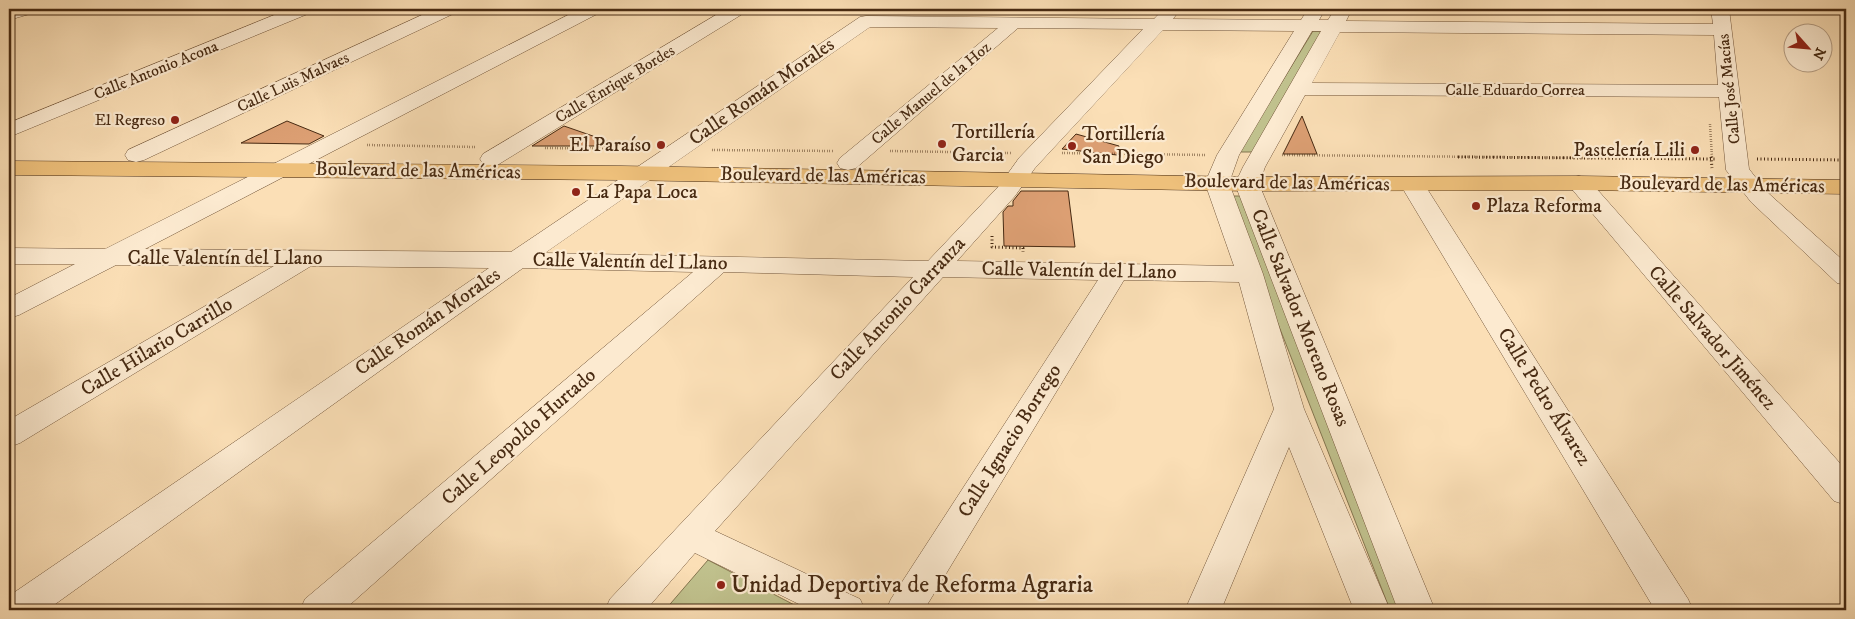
<svg xmlns="http://www.w3.org/2000/svg" width="1855" height="619" font-family="'IM FELL DW Pica',serif">
  <rect width="100%" height="100%" fill="#fbdfb6"/>
  <filter id="stains"><feTurbulence type="fractalNoise" baseFrequency=".004" numOctaves="4"/><feColorMatrix values="0 0 0 0 .2 0 0 0 0 .09 0 0 0 0 .02 0 0 0 .5 -.17"/></filter>
  <radialGradient id="worn" r=".72"><stop offset=".6" stop-color="#630" stop-opacity="0"/><stop offset="1" stop-color="#630" stop-opacity=".3"/></radialGradient>
  <g fill="#c0c18d" stroke="#847650">
    <path d="M1313,31H1326L1256,152H1239Z"/>
    <path d="M1228,196H1244L1403,610H1390Z"/>
    <path d="M708,560L804,610H665Z"/>
  </g>
  <g fill="#dc9f73" stroke="#472a12">
    <path d="M1302,116L1317,154H1283Z"/>
    <path d="M287,121L324,136L309,144L241,143Z"/>
    <path d="M564,126L613,143V146H532Z"/>
    <path d="M1076,134L1119,146L1117,155L1062,149Z"/>
    <path d="M1021,191H1068L1075,247L1004,246L1003,212L1008,206H1013V201Z"/>
  </g>
  <g fill="none" stroke-linecap="round" stroke-linejoin="round">
    <defs>
      <g id="minor">
        <path d="M9,9H36L33,13L9,20Z"/>
        <path d="M289,9H313L310,13L9,137V123Z"/>
        <path d="M435,9H458L455,13L144,160L136,162L128,160L125,155L128,150Z"/>
        <path d="M580,9H602L599,13L145,249L511,252L860,17L866,16L1154,19C1160,12 1164,9 1173,11L1176,15L1173,19L1301,20L1308,9H1319L1323,13L1319,20H1328L1335,9H1346L1350,13L1346,21L1713,24L1711,9H1729L1749,169L1767,192L1846,263V285L1837,283L1751,202L1726,170L1719,97L1305,95L1265,167L1259,184L1435,610H1398L1235,184L1243,167L1321,31H1312L1239,155L1229,183L1263,274L1304,409L1390,610H1354L1289,447L1221,610H1185L1274,409L1239,282L1124,280L924,610H886L891,599L1098,280L943,277L715,531L860,599L865,610H811L695,553L646,610H605L610,599L913,277L724,272L344,610H300L305,599L693,272L523,268L47,610H9V596L489,268L311,266L20,443L9,447V420L274,266L116,265L19,315L9,318V298L75,264H9V248L105,249ZM870,27L998,28L840,158L837,163L840,168L848,170L856,168L1018,28L1143,29L1019,158L999,186L928,261L545,253ZM1163,30L1294,31L1217,155L1205,183L1234,266L957,261L1015,196L1035,168ZM1340,32L1714,35L1718,85L1312,83Z"/>
        <path d="M726,9H747L744,13L499,164L491,166L483,164L480,159L483,154Z"/>
        <path d="M1579,176L1587,178L1846,470V505L1834,501L1571,188L1567,183L1571,178Z"/>
        <path d="M1412,177L1420,179L1424,184L1688,599L1693,610H1655L1400,184L1404,179Z"/>
      </g>
      <path id="major" d="M9,161L621,166L1247,177L1579,176L1846,180V194L1579,190L1247,191L621,180L9,175Z"/>
    </defs>
    <use href="#minor" stroke="#74573b" stroke-width="1"/>
    <use href="#major" stroke="#472a12" stroke-width="1"/>
    <g stroke="#472a12" stroke-width="2.5" stroke-dasharray="0.5 2" stroke-linecap="butt">
      <path d="M1845,9L1846,12"/>
      <path d="M1710,124L1712,158"/>
      <path d="M367,145L476,147"/>
      <path d="M545,148L646,149"/>
      <path d="M712,150L834,151"/>
      <path d="M890,151L1011,153"/>
      <path d="M1062,153L1206,155"/>
      <path d="M1282,155L1593,158"/>
    </g>
    <g stroke="#472a12" stroke-width="3" stroke-dasharray="1 2.5" stroke-linecap="butt">
      <path d="M1458,157L1716,159"/>
      <path d="M1711,157L1712,168"/>
      <path d="M1757,159L1846,160"/>
      <path d="M992,236V247L1023,248V252"/>
    </g>
    <use href="#minor" fill="#fcead0" fill-rule="evenodd"/>
    <use href="#major" fill="#eec07b" fill-rule="evenodd"/>
  </g>
  <g fill="#8f2418" stroke="#fcead0" stroke-width="2">
    <circle cx="175" cy="120" r="5"/>
    <circle cx="942" cy="144" r="5"/>
    <circle cx="661" cy="145" r="5"/>
    <circle cx="1072" cy="146" r="5"/>
    <circle cx="1695" cy="150" r="5"/>
    <circle cx="576" cy="192" r="5"/>
    <circle cx="1476" cy="206" r="5"/>
    <circle cx="721" cy="585" r="5"/>
  </g>
  <g text-anchor="middle" dominant-baseline="central" stroke-width="4.5" stroke-linejoin="round" paint-order="stroke">
    <g font-size="16" fill="#472a12" stroke="#fcead0">
      <text transform="translate(156 70) rotate(-22)">Calle Antonio Acona</text>
      <text transform="translate(293 82) rotate(-25)">Calle Luis Malvaes</text>
      <text transform="translate(615 84) rotate(-31)">Calle Enrique Bordes</text>
      <text transform="translate(1729 89) rotate(-96)">Calle José Macías</text>
      <text x="1515" y="90">Calle Eduardo Correa</text>
      <text transform="translate(931 93) rotate(-40)">Calle Manuel de la Hoz</text>
    </g>
    <g font-size="16" fill="#472a12" stroke="#fcead0" text-anchor="end">
      <text x="165" y="120">El Regreso</text>
    </g>
    <g font-size="20" fill="#472a12" stroke="#fcead0">
      <text transform="translate(762 92) rotate(-35)">Calle Román Morales</text>
      <text transform="translate(418 171) rotate(1)">Boulevard de las Américas</text>
      <text transform="translate(823 176) rotate(1)">Boulevard de las Américas</text>
      <text transform="translate(1287 183) rotate(1)">Boulevard de las Américas</text>
      <text transform="translate(1722 185) rotate(1)">Boulevard de las Américas</text>
      <text x="225" y="258">Calle Valentín del Llano</text>
      <text transform="translate(630 262) rotate(1)">Calle Valentín del Llano</text>
      <text transform="translate(1079 271) rotate(1)">Calle Valentín del Llano</text>
      <text transform="translate(898 309) rotate(-47)">Calle Antonio Carranza</text>
      <text transform="translate(1300 318) rotate(68)">Calle Salvador Moreno Rosas</text>
      <text transform="translate(428 322) rotate(-35)">Calle Román Morales</text>
      <text transform="translate(1712 338) rotate(49)">Calle Salvador Jiménez</text>
      <text transform="translate(157 347) rotate(-31)">Calle Hilario Carrillo</text>
      <text transform="translate(1544 397) rotate(58)">Calle Pedro Álvarez</text>
      <text transform="translate(519 437) rotate(-41)">Calle Leopoldo Hurtado</text>
      <text transform="translate(1010 441) rotate(-58)">Calle Ignacio Borrego</text>
    </g>
    <g font-size="20" fill="#472a12" stroke="#fcead0" text-anchor="start">
      <text x="952" y="132">Tortillería<tspan x="952" dy="23">Garcia</tspan></text>
      <text x="1082" y="134">Tortillería<tspan x="1082" dy="23">San Diego</tspan></text>
      <text x="651" y="145" text-anchor="end">El Paraíso</text>
      <text x="1685" y="150" text-anchor="end">Pastelería Lili</text>
      <text x="586" y="192">La Papa Loca</text>
      <text x="1486" y="206">Plaza Reforma</text>
    </g>
    <g font-size="24" fill="#472a12" stroke="#fcead0" text-anchor="start">
      <text x="731" y="585">Unidad Deportiva de Reforma Agraria</text>
    </g>
  </g>
  <rect width="1855" height="619" fill="none" stroke="#fbdfb6" stroke-width="30"/>
  <rect x="10" y="10" width="1835" height="599" fill="none" stroke="#472a12" stroke-width="2.5"/>
  <rect x="15" y="15" width="1825" height="589" fill="none" stroke="#472a12"/>
  <g transform="translate(1808 48) rotate(117)"><circle r="24" fill="#fcead0" stroke="#b49d84"/>
  <path d="M0-4L9 19L0 12L-9 19Z" fill="#8f2418"/>
  <text y="-8" font-size="14" font-weight="bold" text-anchor="middle" fill="#472a12">N</text>
  </g>
  <rect width="100%" height="100%" filter="url(#stains)"/>
  <rect width="100%" height="100%" fill="url(#worn)"/>
</svg>
